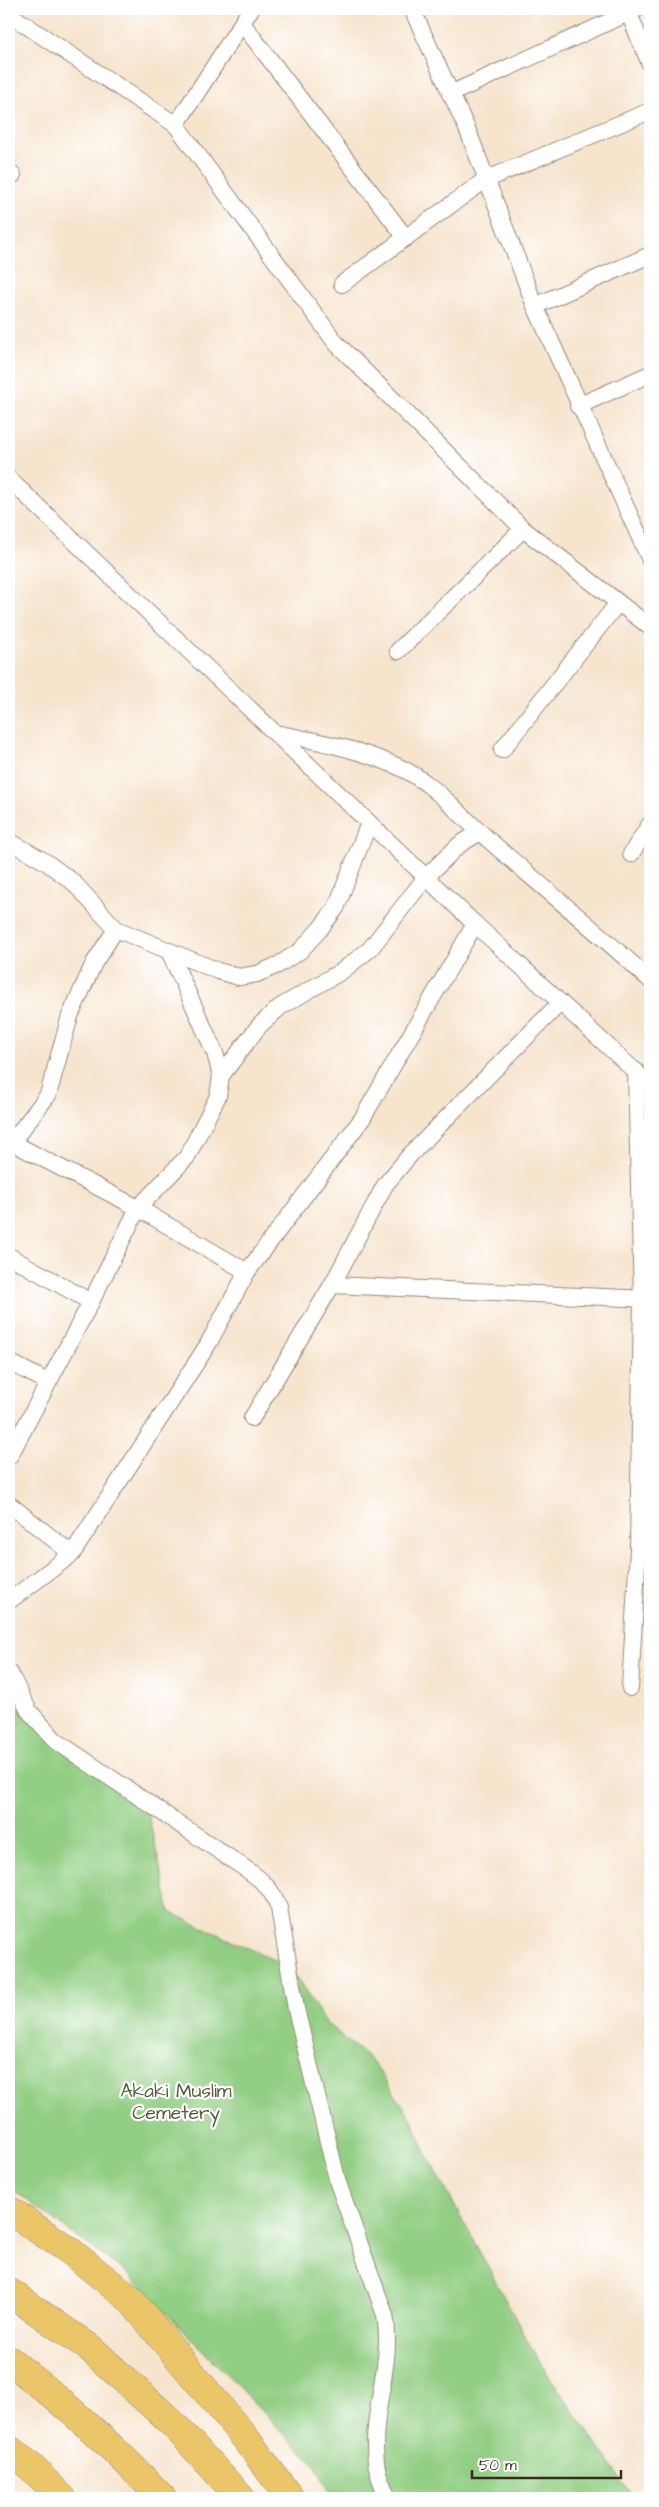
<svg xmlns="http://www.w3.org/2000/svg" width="659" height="2507" font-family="'Architects Daughter',sans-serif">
  <rect width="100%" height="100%" fill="#fff"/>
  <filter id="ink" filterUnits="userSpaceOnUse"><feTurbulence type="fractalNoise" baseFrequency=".02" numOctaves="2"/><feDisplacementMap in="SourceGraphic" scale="10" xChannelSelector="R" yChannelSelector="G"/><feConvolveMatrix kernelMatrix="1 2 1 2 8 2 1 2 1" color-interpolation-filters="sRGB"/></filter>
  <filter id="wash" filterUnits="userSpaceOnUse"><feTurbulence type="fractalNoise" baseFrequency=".0096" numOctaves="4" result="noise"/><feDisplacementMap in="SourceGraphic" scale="20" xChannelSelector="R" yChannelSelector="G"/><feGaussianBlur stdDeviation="1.12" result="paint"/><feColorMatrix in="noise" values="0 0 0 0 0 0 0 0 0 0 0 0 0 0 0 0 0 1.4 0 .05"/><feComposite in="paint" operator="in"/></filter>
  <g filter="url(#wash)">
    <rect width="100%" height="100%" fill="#f6e4cd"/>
    <path fill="#92ce83" stroke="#667c50" d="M9,1702L145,1801L170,1912L289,1967L327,2024L372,2061L412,2119L424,2149L538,2360L634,2498H333L316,2466L128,2274L9,2187Z"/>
  </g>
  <g filter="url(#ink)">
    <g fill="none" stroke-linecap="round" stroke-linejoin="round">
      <defs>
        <g id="street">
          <path d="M412,9L468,131L535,306L650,560"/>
          <path d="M627,9L650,64"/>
          <path d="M9,14L176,125L336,343L523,529L650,627"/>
          <path d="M242,23L406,238"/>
          <path d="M450,94L637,9"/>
          <path d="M176,125L251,9"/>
          <path d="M9,172L13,175"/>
          <path d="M342,284L485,180L650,111"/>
          <path d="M535,306L650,255"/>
          <path d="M578,406L650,374"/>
          <path d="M9,479L475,924L362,1119L247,1272L207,1346L72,1554L9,1601"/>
          <path d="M398,651L523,529"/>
          <path d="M275,733C317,741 359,749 399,767C432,782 454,809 481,833C537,883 595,929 650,980"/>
          <path d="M502,750L618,603"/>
          <path d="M9,841L46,862L73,882L116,929L218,971L239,977L257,974L278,965L300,951L320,929L336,908L369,823"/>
          <path d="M631,854L650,824"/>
          <path d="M475,924L650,1085"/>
          <path d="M221,1076L259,1026L280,1007L342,971L370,949L426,877L459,845L480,832"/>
          <path d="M9,1141L138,1208L247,1272"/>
          <path d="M9,1146L48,1095L70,1016L94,963L116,929"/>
          <path d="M9,1256L91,1302"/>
          <path d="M332,1285L650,1299"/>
          <path d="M9,1362L48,1382"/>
          <path d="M252,1418L332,1285L385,1185L410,1155L560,1003"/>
          <path d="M9,1457L91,1302L138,1208L187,1157L218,1096L221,1076L215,1053L169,951"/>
          <path d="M9,1504L72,1554"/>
          <path d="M9,1672L29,1711L56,1741L246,1869C262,1880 272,1889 279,1908L296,2009L338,2183L385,2315C394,2364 370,2412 376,2462C377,2473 383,2487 388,2498"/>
          <path d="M630,1688L638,1550L642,1299L636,1071"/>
        </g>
        <g id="highway">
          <path d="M9,2210L70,2251L130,2299L246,2439L290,2498"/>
          <path d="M9,2292L90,2348L174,2425L241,2498"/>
          <path d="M9,2360C66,2404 113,2446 162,2498"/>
          <path d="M9,2449L29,2465L62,2498"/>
        </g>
      </defs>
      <use href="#street" stroke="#988776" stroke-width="18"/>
      <use href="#highway" stroke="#988776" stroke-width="29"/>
      <use href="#street" stroke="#fff" stroke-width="16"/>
      <use href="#highway" stroke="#ebc669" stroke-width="28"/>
    </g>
  </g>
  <g text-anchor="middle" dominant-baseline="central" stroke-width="4.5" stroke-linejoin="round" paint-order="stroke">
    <g font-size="19" fill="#555b3c" stroke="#fff">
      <text x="176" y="2091">Akaki Muslim<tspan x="176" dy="22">Cemetery</tspan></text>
    </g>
  </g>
  <rect width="659" height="2507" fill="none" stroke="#fff" stroke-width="30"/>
  <path d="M472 2470v8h149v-8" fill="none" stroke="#3b2a1e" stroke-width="2.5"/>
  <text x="479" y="2470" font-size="15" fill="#3b2a1e" stroke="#ffffff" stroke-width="4" paint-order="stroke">50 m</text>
</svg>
